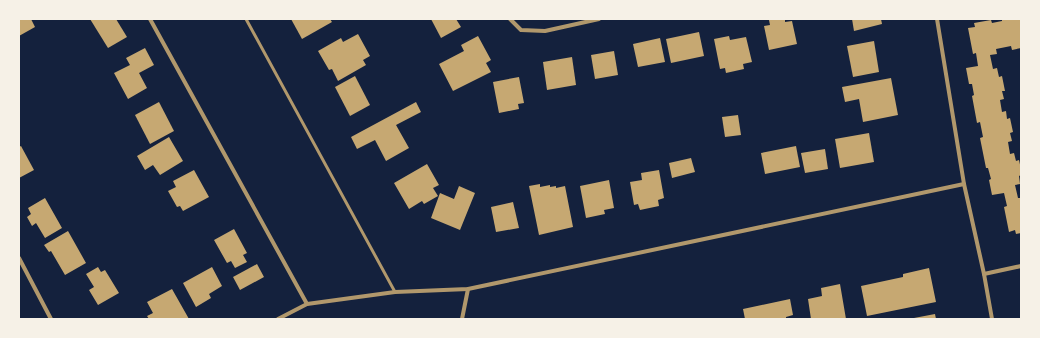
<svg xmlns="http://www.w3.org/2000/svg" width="1040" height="338" font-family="'PT Sans',sans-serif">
  <rect width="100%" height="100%" fill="#14213d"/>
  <g fill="#c6a872">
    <path d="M19,19H31L35,27L19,36Z"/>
    <path d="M90,19H116L127,37L108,48Z"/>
    <path d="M291,19H330L332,22L302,39Z"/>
    <path d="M431,19H456L461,27L441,38Z"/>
    <path d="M775,19H785V22L792,21L797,44L769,50L764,26L770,25L769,20Z"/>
    <path d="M852,19H881L882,24L854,31Z"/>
    <path d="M1002,19H1020V21H1021V48L1012,50L1011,46L996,49L997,54L990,55L993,69L997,68L999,77L1002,76L1005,91H1002L1004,99L1000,100L1002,112L1006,111L1007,119L1010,118L1013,132L1010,133L1012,141L1008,142L1010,154L1014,153L1016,161L1019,160L1021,169V175L1019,176L1020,184L1015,185L1018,198H1021V233L1016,234L1015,230L1009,232L1004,207L1007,206L1004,193L992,195L989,180L991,179L988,168H986L980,138L983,137L980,122L977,123L972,96L974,95L972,84H969L966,68L978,66L976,53L973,54L968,28L975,27L974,23L991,20L992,23L1002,21Z"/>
    <path d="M699,32L704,56L671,63L666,39Z"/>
    <path d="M358,34L370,56L363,60L366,65L338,81L332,69L329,70L318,51L341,38L343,42Z"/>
    <path d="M478,36L491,60L486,63L491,72L453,91L439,64L464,51L461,45Z"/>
    <path d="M729,36L730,40L746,37L752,62L743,64L744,69L726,73L725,68L720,69L714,39Z"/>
    <path d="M660,38L665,62L638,67L633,44Z"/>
    <path d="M874,41L879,72L853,77L847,46Z"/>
    <path d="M145,48L154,65L139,73L147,88L128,99L114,73L130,65L126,58Z"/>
    <path d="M614,51L618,75L595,79L591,55Z"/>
    <path d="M572,57L576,85L547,90L543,62Z"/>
    <path d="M355,76L370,105L350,116L335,87Z"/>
    <path d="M519,77L524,103L518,104L519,109L499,113L493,82Z"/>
    <path d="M891,78L898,115L863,122L859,99L845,102L842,87Z"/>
    <path d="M159,102L174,131L150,144L135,115Z"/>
    <path d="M416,102L421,112L396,125L409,148L386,161L375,140L357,149L351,137Z"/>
    <path d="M738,115L741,135L725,137L722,117Z"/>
    <path d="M869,133L874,162L840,168L835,139Z"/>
    <path d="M169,137L183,161L160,175L153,165L145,170L137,156Z"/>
    <path d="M21,146L34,170L19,178V147Z"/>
    <path d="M796,146L800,167L765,174L761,153Z"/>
    <path d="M825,149L828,169L805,173L801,153Z"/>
    <path d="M691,158L695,172L672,178L669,163Z"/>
    <path d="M427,164L439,185L433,188L438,196L424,204L422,201L409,209L394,183Z"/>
    <path d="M194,170L209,197L183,211L180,206L177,207L168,191L176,187L173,181Z"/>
    <path d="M659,170L664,198L658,200L659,206L640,210L638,204L634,205L630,182L642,180L641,173Z"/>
    <path d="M609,180L614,208L604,210L605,214L586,218L580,186Z"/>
    <path d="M540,184V187L550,185V187L556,186V188L565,186L573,227L539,235L529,186Z"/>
    <path d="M459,186L475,193L460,230L431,218L440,193L454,199Z"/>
    <path d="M45,198L62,228L45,238L36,223L32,226L27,217L31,214L28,208Z"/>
    <path d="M513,202L519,228L496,232L491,207Z"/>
    <path d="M234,229L247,253L243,255L247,262L235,268L231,261L227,263L214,240Z"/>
    <path d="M68,231L86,263L65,275L51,251L49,252L44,245Z"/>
    <path d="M257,264L264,277L240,290L233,277Z"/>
    <path d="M98,267L101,272L105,270L119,293L98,305L89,290L94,287L86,274Z"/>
    <path d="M212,267L222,286L209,294L211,298L196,307L183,283Z"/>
    <path d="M929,268L936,302L867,316L861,286L903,277V274Z"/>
    <path d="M840,284L846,319H811L808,299L822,296L821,288Z"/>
    <path d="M172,289L189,319H149L147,316L153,313L147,302Z"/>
    <path d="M790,299L793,315L786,317V319H745L743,309Z"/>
    <path d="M935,314L936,319H915L914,318Z"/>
  </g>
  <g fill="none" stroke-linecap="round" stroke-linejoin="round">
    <path stroke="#b1986c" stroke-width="3" d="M246,19L395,292"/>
    <g stroke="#b1986c" stroke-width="4">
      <path d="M150,19L307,304"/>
      <path d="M510,19L521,30L545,31L599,19"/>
      <path d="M937,19L964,184L984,274L992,319"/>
      <path d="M19,258L51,319"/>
      <path d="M984,274L1021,266"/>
      <path d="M278,319L307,304L395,292L468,289L964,184"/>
      <path d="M462,319L468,289"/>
    </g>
  </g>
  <rect width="1040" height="338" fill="none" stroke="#f6f1e7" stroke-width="40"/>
</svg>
